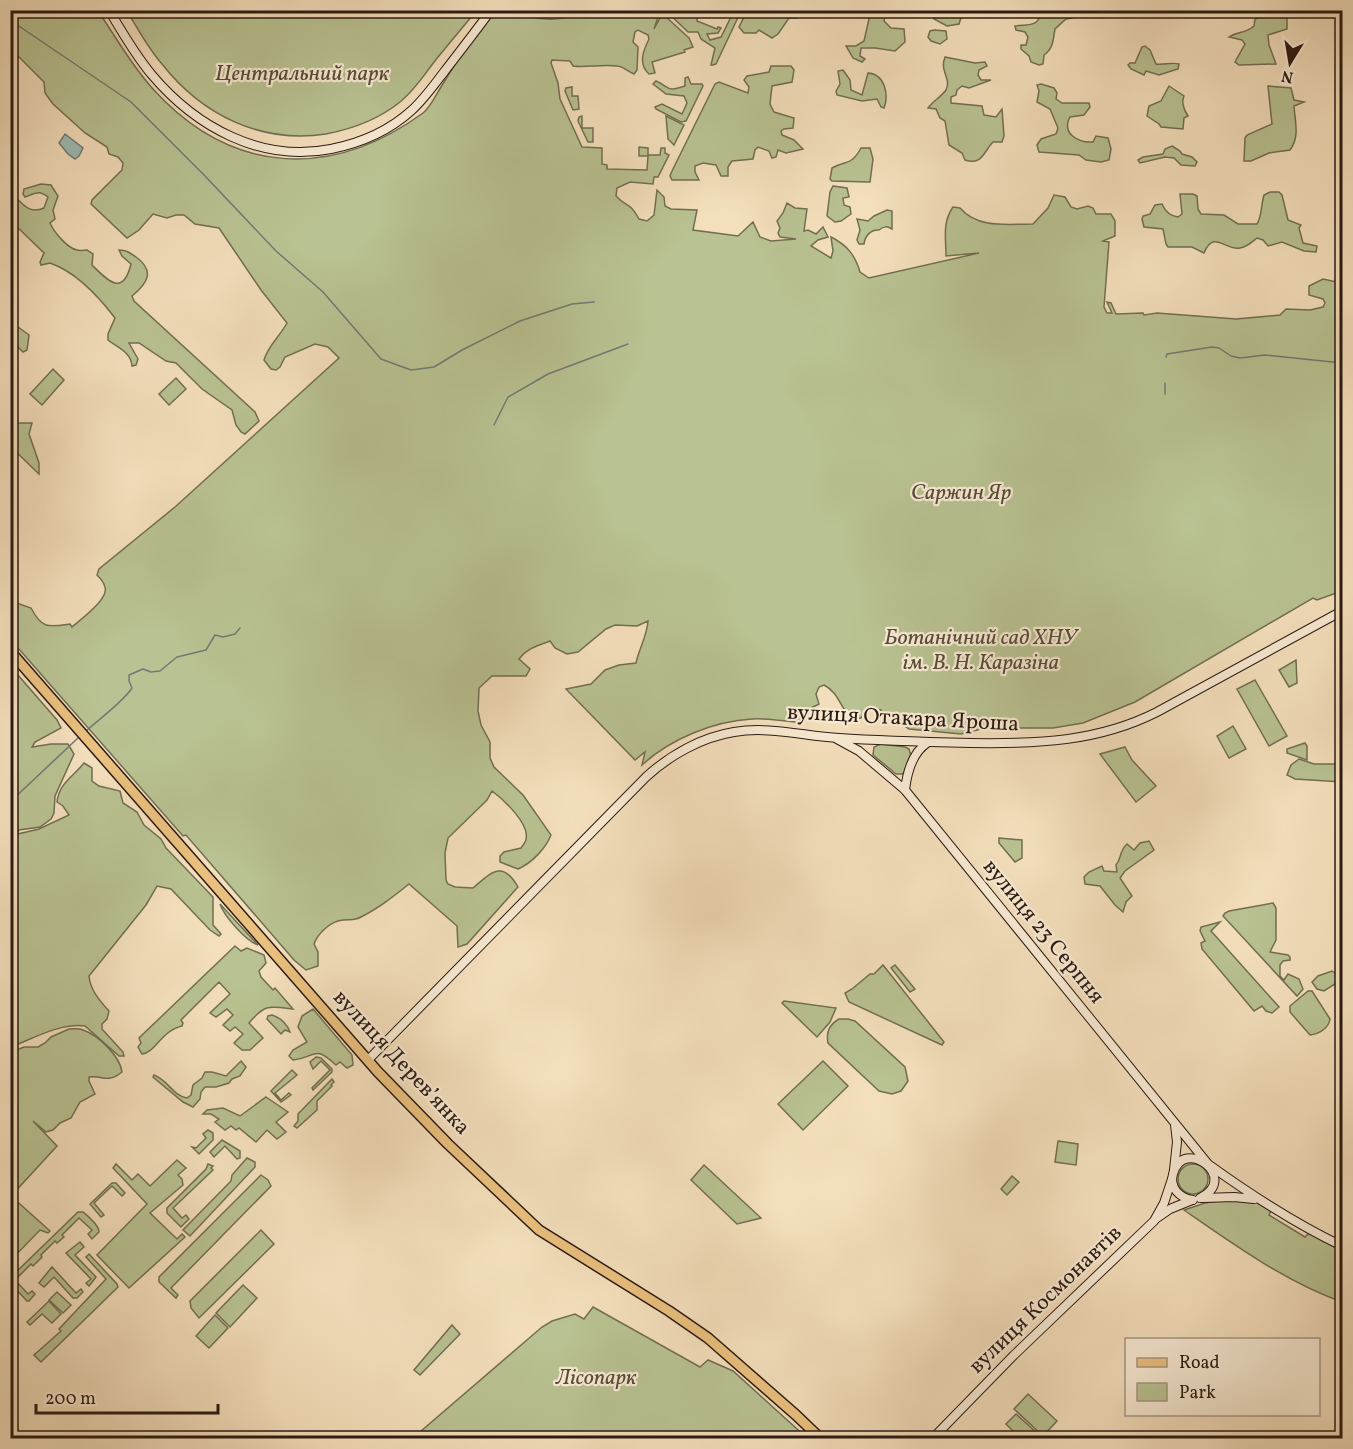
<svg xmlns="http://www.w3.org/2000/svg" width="1353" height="1449" font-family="Vollkorn,serif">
  <rect width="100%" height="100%" fill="#f4dfbc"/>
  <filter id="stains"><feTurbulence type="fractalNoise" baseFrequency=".00333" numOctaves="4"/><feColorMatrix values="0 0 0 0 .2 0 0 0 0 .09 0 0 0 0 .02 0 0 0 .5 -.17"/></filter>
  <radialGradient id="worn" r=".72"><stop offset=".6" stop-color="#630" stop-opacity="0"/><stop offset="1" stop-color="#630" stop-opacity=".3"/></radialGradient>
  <g fill="#b9c292" stroke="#726e52" stroke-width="1.5">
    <path d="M10,11H98C116,37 131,65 153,89C231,175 331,180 423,113C430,108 436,95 441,87C457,61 473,35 491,11H531L536,18C551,20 564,20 577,13L578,11H637V17H644V11H660L654,29L660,18L665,16L689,38L693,47L684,50L685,52L652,62L655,73L649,74C638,64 643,51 649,39L648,35L638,30L635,32L633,42L638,47L637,70L634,74C628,72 623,66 617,66C603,64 584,68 573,66L570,61L552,60L551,63L558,83L560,99L582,147L602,148V164L607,165V169L647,170L648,156H639V147L648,148V155H660L661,148H665V153L669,155L658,177H654L653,184L630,182L617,188L616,196C626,207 630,202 639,219L647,221L654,215L657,190L664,197L665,206L671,209L697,210L693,230L738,236L753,222L760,237L771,241L796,239L780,237L778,233L780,228L777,221L783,213L787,203L795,208L807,209L804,231L808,230L816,234L823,227L828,237L818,240L811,246L831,258L833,251L831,237C847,245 855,255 860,272L869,278L979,253L946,256C946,238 942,223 953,207L960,208C978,229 1008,224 1033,224L1048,208L1054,195L1065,197L1071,207L1077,209L1088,206L1093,208L1096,214H1111L1115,221V236L1103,241L1109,242L1104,307L1107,313H1112L1107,302L1111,303L1116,314L1143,313L1144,315L1157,313L1236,319L1280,315L1286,309L1310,310L1323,307L1325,303L1323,299L1309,295V286L1323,279L1342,283V591L1317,600L1313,598L1135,702L1083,723L1053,728H985L961,734L909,729L902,724L898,714L881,712V710L868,708L861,718L853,719C839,709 841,694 824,685L819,687L816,694L819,704L807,710L803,723C786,721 768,718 752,719C714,721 670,739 642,765L645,752L635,760L566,689L591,684L605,670L619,665L636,663C639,649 647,636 648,621L637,626L615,625L606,629L578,652L567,654L555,648L550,641C538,646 527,648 519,659L530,669L526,676H492L479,688L478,711L481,725L490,742V758L494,767L523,795L551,835C546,848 532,863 518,869L500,862V856L504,852L521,848C523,845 526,842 526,839C530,824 503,799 492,791L487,800L448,838L445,853L446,880L448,884L455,887L473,888C491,873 502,859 518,887L467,944L458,947L457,926L409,884C394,896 379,908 361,917C354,921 350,919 343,920C331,921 318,933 314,944L318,952V966L306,970L294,960L186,835L183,836L11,640V601L31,608C42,629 48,627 70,624L72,627C81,619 109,599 105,587C104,583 100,578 97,575L99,569L175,507L339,358L328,347L315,344L285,357L280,367L276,370L271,369L264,360C268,346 280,336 287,323L261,290L219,228L195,224L184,215H176L167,218L153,214L139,230L127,238L91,204L92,200L122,170L123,163L118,157L109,154L107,147L85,133L53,104L45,93L44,82L11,49Z"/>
    <path d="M127,11H476C464,26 451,41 438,57C426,72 416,89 400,102C379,119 352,129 326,134C261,144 202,115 162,64C148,48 138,29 127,11Z"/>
    <path d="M666,11H731L724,18L704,11L697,15V21L717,29L718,27L721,28L718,33L707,34L710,40L721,37L734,11H741L716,64L713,65H711L715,48L701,39L698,32H688Z"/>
    <path d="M747,11V10L815,11L797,18H789L778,34L772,38L759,30L756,33H744L739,27Z"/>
    <path d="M866,11H886L884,21L891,28L904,29L905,42L895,51L875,48H861L860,56L865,59L862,62L853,58L846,46H856L864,41L869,19L865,14Z"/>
    <path d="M933,11L963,10V11L959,24L947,26L934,19Z"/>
    <path d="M1041,11H1073L1072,18L1066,19L1055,29C1053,39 1054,48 1044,55L1043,64L1039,65L1031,62L1029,56L1021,49V45H1026L1028,37L1025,32L1016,30L1015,26C1028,24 1039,28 1041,11Z"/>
    <path d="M1287,13V29L1268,35L1269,45L1276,64L1239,65L1235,62L1245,44L1242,40L1229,37C1238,31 1245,34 1254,26L1255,19L1266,15Z"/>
    <path d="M934,30L946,31L947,39L940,44L931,41L928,37L930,31Z"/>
    <path d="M1145,46L1150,50L1156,64C1164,65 1172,62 1179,64L1178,69L1159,75L1146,71L1144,75L1131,69L1128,65L1130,63H1135L1142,47Z"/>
    <path d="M945,57L975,63L985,62L987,66L979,70L978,75L981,80H991L969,88L962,86L957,90L956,95L951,97V103L982,106L984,115L996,117L1002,109L1004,136L1002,142H993C984,151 982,166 965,160L962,153L949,145L945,121L940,118L936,109L928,108C933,101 941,97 946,90C952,79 939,71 945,57Z"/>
    <path d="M771,66H791L794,70L792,82L772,86L770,104L774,112L794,118L793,128L784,129L781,131L782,135L794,140L803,149L786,153L778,150L776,157L772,158L769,151L758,147L755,150L753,159L732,161L728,167V176H721L716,165L703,163L695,166V172L699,180H672L670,176L672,171L715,84L719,82L748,93L749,87L744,80L747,76L769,72Z"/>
    <path d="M843,70L850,80L851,90L862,95L868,73C885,74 889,95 884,108L881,107L877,99L862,101L837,95L836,91L840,84L838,71Z"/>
    <path d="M688,77L691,84H702L703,86L686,121L681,122L656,109L655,107L662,104L682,114L687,103L684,96L666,94L653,84L656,81C671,88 666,92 685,86V78Z"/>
    <path d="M1041,84L1054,88L1057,93L1056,99L1062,103H1089L1090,107L1084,115L1070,117C1061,134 1079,143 1093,142L1096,136L1108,138L1111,149L1109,160L1101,162L1086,160L1079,155L1039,152L1037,145L1041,139L1056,134L1058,128L1050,109L1037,102L1039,91L1037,85Z"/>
    <path d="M1169,86L1184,96C1181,103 1184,110 1188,116L1184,118L1183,129L1161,127L1159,124L1147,116L1149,106L1161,101Z"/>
    <path d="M1268,86L1291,88L1294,100L1304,102L1294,106C1295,122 1300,137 1290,150L1269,153L1251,161H1244L1245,138L1247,135L1272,124Z"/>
    <path d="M572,87V96H578L579,109L573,110L565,91L566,88Z"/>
    <path d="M582,116V128H593V142H588L578,121L579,117Z"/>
    <path d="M666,116L684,125L674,145L668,139Z"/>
    <path d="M1172,146L1180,151L1182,154L1192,157L1197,162L1195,166L1181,165L1174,158L1165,157L1140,163L1138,160L1143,157L1163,154L1165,149Z"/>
    <path d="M861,148H870L873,159L870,182L832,181L830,179L832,168C847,160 851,166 861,148Z"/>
    <path d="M41,184L51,185L58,196L53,210L55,219L50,223C54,232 67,248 77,250C79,251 85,250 87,250L93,254L92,265C108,281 123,297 131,264L122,256L119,250C127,250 130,253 136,257C155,271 148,283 132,296L134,301L255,412L259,421L245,434L241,432L236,425L232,410L202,389L176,363L166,361L139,343H129L138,359L136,365L132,366C131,352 118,348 108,340V334L115,318C99,297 76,272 50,263L41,265L40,262L44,253L14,224L11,225L10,193C23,202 27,215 44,208L48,197C39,190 36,193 25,197L23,194L24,189Z"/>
    <path d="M833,186L847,188L849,197L843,198L844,205L850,207L851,214L841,221L835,222L827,216L830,192Z"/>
    <path d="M1270,192H1279L1282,195L1288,220L1301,225L1299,228L1303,243L1317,246L1316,252L1304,251L1282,242L1268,246L1263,240L1257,238C1252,242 1247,247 1240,248C1225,251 1214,229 1204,253L1192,247H1168L1166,244L1163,229L1144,227L1142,219L1143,216L1150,214L1155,205L1162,204C1165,211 1170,216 1178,217L1182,214L1180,194H1193L1197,196L1198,209L1201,214L1224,215L1238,224H1257C1262,216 1261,205 1264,195Z"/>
    <path d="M887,210L892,211V229C887,226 884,226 879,230C871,229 865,236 864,244H859L857,240L860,230L857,219L868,221L874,216Z"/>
    <path d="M10,321L29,335L27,350L23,352L11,340Z"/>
    <path d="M53,369L64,380L42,405L30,394Z"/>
    <path d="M176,378L186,389L169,405L159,394Z"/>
    <path d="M16,423H32L29,434L39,463V474L11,447V426Z"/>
    <path d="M1296,660L1297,683L1289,687L1279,670Z"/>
    <path d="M11,667L57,720L61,728L35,742L32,747L51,744H68L74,754L55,796L54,813L51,819L40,827L19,830L11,845Z"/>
    <path d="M1255,680L1287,736L1269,746L1237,689Z"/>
    <path d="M1233,726L1246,749L1229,758L1217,736Z"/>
    <path d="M1305,743L1307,746V760L1287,753V749Z"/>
    <path d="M881,744L905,747L909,749L911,756L903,774H896L873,755L874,747Z"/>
    <path d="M1125,747L1132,760L1156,786L1136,802L1100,754Z"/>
    <path d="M1299,759L1314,764H1342V782L1295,779L1287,775L1291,765Z"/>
    <path d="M84,763L92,768V781L99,786L120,791L123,803L137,812L144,825L161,839L166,848L213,897V925L221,934L219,936L210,930L171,889L157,886L146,905L89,976C90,990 100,1001 109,1011L107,1019L102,1024V1029L123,1052L124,1056H119L85,1026C60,1023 34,1038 11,1047V851L18,834L39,829L69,815L63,806L57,802C59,783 73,777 84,763Z"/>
    <path d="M999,838L1022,840V858L1015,862L999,843Z"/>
    <path d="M1149,841L1154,850L1125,871L1120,878L1132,896L1126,902L1123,912L1115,905L1100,886L1085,884L1084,877L1089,872L1102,866L1104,871L1117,872L1116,865C1122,858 1119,851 1127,844L1134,850L1140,843Z"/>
    <path d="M1273,903L1276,908V940L1270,952L1288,955L1290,957V960L1283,961L1280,965V976L1284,980L1288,974L1299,979L1303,989L1297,996L1223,916L1225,913L1229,911Z"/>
    <path d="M220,904L258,945C246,941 224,916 220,904Z"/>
    <path d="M1220,922L1211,931L1279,1007L1272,1013L1266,1011L1262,1006L1254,1011L1202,949L1201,943L1205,941L1200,931L1201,927Z"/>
    <path d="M235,946L241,951L247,948L264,955L266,963L259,971L261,977L273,990L275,988L293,1009C269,1006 265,1004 249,1023L263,1038L250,1050H242L234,1043L243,1034L235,1027L230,1031L223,1025L233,1015L227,1009L216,1017L210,1013L230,994L219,982L181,1020L183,1023L182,1026C161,1031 155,1053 142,1054L138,1047L141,1043L139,1038Z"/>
    <path d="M883,965L944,1042L942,1045L849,1002L845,993L852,989L870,974H874Z"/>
    <path d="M895,965L915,989L910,992L891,968Z"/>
    <path d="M1332,971L1338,975L1335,984L1324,991L1317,989L1312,982L1318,976Z"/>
    <path d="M1308,991H1312L1330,1019C1329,1028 1319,1034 1310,1035L1290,1012V1006Z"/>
    <path d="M784,1001L836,1008L830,1022L817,1037L782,1003Z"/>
    <path d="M313,1009L352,1055L353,1065L347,1068L340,1062L336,1065C313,1044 318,1057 293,1060L289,1056L293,1050L307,1042L298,1027L302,1016Z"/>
    <path d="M272,1015C281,1018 287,1024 290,1032L285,1030L281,1034L267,1019L268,1016Z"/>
    <path d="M839,1019H848L855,1021L905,1067L908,1081L901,1091L892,1094L879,1091L828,1043C826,1032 829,1025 839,1019Z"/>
    <path d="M69,1029C74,1029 79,1028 83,1030C98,1035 120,1056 122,1072C107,1084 104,1075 89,1077V1081L95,1094L80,1102L71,1118L60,1123L53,1130L46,1132L33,1121L57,1146L11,1196V1052L24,1047H38L45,1043L51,1037Z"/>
    <path d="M316,1057L321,1058L332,1069V1072L313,1090L312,1088L330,1070L321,1061L313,1069L310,1062Z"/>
    <path d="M241,1061L246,1067L240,1076L232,1079L229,1083L216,1087H205L201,1092L200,1099L193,1107L183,1102L153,1077L154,1075C168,1080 173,1096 187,1098L191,1095L193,1085L202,1078L205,1072H212L226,1076Z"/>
    <path d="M823,1061L848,1086L803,1130L778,1104Z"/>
    <path d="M292,1070L297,1075L275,1093L281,1100L289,1093L291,1095L281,1102L271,1091Z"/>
    <path d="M332,1079L334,1082L331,1085L332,1086L317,1101V1110L297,1128L294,1126L298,1121V1114Z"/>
    <path d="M266,1097L288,1112L276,1122L286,1132L277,1139L267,1130L256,1142L239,1128L236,1130L231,1126L225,1130L215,1122L219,1119L211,1114H203L207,1110L223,1108L240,1116Z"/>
    <path d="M208,1130L213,1133V1140L199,1154L192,1147L196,1148L206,1138L203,1134Z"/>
    <path d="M222,1140L240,1151V1158L237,1159L225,1146L214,1157L210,1152Z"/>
    <path d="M1058,1141L1078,1144L1076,1165L1055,1162Z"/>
    <path d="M247,1158L255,1162V1167L190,1236L183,1230L231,1181L232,1175Z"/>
    <path d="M177,1160L186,1168L178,1175L182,1179L183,1185L150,1213L177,1239L182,1234L185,1237L129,1288L97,1255L147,1204L113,1168L116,1164L132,1180L138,1174L150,1186Z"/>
    <path d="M208,1164L213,1166L211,1168L213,1170L173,1208L182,1218L186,1215L189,1219L181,1227L167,1213V1208L206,1169Z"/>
    <circle cx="1193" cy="1179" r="15"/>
    <path d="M704,1165L761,1218L737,1224L691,1180Z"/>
    <path d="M261,1175L268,1180L271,1186L171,1288L178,1295L176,1298L159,1282V1277Z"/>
    <path d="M1012,1176L1019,1182L1007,1195L1001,1189Z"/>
    <path d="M112,1183H116L125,1193L122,1196L112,1186L94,1203L104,1215L101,1217L90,1204Z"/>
    <path d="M11,1196L50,1231L48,1233L40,1230L11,1260Z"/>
    <path d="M1225,1200L1256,1202L1271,1211L1269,1215L1305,1237L1309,1233L1342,1251V1302C1286,1282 1233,1244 1184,1210L1205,1203Z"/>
    <path d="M78,1212H83C89,1217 99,1225 99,1232L92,1239L88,1234L92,1230L79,1218L62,1235L64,1237L57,1243L55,1241L41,1255L42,1257L33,1266L31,1264L15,1280L28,1294L32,1291L35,1294L29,1301H27L11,1284V1277Z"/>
    <path d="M261,1230L274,1244L199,1318L191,1308L190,1301Z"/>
    <path d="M80,1242L84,1247L75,1255L96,1277L89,1286L86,1283L91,1279L66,1253Z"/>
    <path d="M89,1254L117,1284L118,1287L41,1362L34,1355L61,1331L59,1329L106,1279L86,1257Z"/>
    <path d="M52,1267L76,1293L81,1289L83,1292L77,1298H73L54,1277L44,1287L39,1283Z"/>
    <path d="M243,1285L257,1298L230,1327L216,1313Z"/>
    <path d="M57,1292L71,1305L63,1313L49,1300Z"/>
    <path d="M49,1301L61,1314L52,1323L42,1314L30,1325L27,1322Z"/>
    <path d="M593,1307L700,1367L708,1360L733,1371L807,1438H413L542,1327L552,1321L575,1314L584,1319Z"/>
    <path d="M215,1315L228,1328L209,1348L196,1336Z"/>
    <path d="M452,1325L460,1334L420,1375L414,1370Z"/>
    <path d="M1028,1394L1057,1421L1043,1436L1014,1409Z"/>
    <path d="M1016,1414L1037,1433L1031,1438H1020L1006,1424Z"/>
  </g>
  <path fill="#9cbcb5" stroke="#6f7b74" stroke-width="1.5" d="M65,134L83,148L79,156L75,159L68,154L59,143Z"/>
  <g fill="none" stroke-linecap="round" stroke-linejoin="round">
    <g stroke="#6f7b74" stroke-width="1.5">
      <path d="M10,20L131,102L205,176L276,251L323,292L381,359L411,370L434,367L462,350L520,321L572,304L594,302"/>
      <path d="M1166,357L1167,354L1212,347L1219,348L1231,356L1240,358L1265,355L1342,363"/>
      <path d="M1165,383V394"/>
      <path d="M494,425L508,397L548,374L628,344"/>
      <path d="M85,732C99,719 123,702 132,688L129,681V675L143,669L151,672L160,671L177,657L206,650L215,635L223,637L235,634L240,628"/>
      <path d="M10,802L79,737"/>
    </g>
    <defs>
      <g id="secondary">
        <path d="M109,10C122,32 135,55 152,75C196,127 261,163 331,149C361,143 389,131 412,110C424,99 434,85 444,72C460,51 476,31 491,10"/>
        <path d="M837,739L859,751L905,790L1208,1164C1251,1195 1294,1223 1342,1246"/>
        <path d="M905,790C907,773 912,753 927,743"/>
        <path d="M368,1060L646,777C670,755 702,737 734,732C769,726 804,736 839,738C883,741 927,742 971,743C1036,744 1098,742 1157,712L1342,611"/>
        <path d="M1174,1170L1177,1142L1175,1125"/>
        <path d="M1203,1198L1234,1197L1254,1199"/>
        <path d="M1193,1200C1180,1198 1169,1188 1173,1174C1183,1135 1241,1178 1200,1198"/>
        <path d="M1157,1218L1170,1209L1192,1200"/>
        <path d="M933,1438L1014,1355L1154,1221L1164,1203L1172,1179"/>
      </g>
      <path id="primary" d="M10,651L378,1072L448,1144L539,1230L669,1311L708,1338L796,1415L820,1438"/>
    </defs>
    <use href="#secondary" stroke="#2b1a13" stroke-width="10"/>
    <use href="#primary" stroke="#2b1a13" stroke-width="12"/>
    <use href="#secondary" stroke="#f8ead3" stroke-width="8"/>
    <use href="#primary" stroke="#eac07e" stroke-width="9"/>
  </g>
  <g text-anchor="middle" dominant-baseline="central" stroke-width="4.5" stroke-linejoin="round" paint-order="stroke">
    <g font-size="22" font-style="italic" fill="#564c39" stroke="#f8ead3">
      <text x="302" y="74">Центральний парк</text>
      <text x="961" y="493">Саржин Яр</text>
      <text x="981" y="638">Ботанічний сад ХНУ<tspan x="981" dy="25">ім. В. Н. Каразіна</tspan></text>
      <text x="596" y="1378">Лісопарк</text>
    </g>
    <g font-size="22" fill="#2b1a13" stroke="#f8ead3">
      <text transform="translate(903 719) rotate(3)">вулиця Отакара Яроша</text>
      <text transform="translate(1043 932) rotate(51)">вулиця 23 Серпня</text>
      <text transform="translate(401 1063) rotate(47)">вулиця Дерев’янка</text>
      <text transform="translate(1046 1300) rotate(-44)">вулиця Космонавтів</text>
    </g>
  </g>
  <rect width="1353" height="1449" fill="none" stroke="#f4dfbc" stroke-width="36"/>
  <rect x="12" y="12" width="1329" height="1425" fill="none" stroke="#2b1a13" stroke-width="3"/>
  <rect x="18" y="18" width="1317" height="1413" fill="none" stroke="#2b1a13" stroke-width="1.5"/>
  <rect x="1125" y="1338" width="195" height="78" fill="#f8ead3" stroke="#a69786" stroke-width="1.5"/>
  <rect x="1137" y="1358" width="30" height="9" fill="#eac07e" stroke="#a69786" stroke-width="1.5"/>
  <text x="1179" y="1368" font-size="18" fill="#2b1a13">Road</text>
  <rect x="1137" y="1383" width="30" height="18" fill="#b9c292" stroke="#a69786" stroke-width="1.5"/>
  <text x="1179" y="1398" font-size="18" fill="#2b1a13">Park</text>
  <g transform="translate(1290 63) rotate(191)" stroke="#f8ead3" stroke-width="4.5" paint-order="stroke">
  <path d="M0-4.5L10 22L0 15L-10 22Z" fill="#2b1a13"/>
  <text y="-9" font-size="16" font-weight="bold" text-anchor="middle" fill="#2b1a13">N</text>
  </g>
  <path d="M36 1404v9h182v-9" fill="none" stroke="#2b1a13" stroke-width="3"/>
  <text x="45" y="1404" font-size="18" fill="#2b1a13" stroke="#f8ead3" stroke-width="4.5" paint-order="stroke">200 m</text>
  <rect width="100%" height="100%" filter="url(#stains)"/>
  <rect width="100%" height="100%" fill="url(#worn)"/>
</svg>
